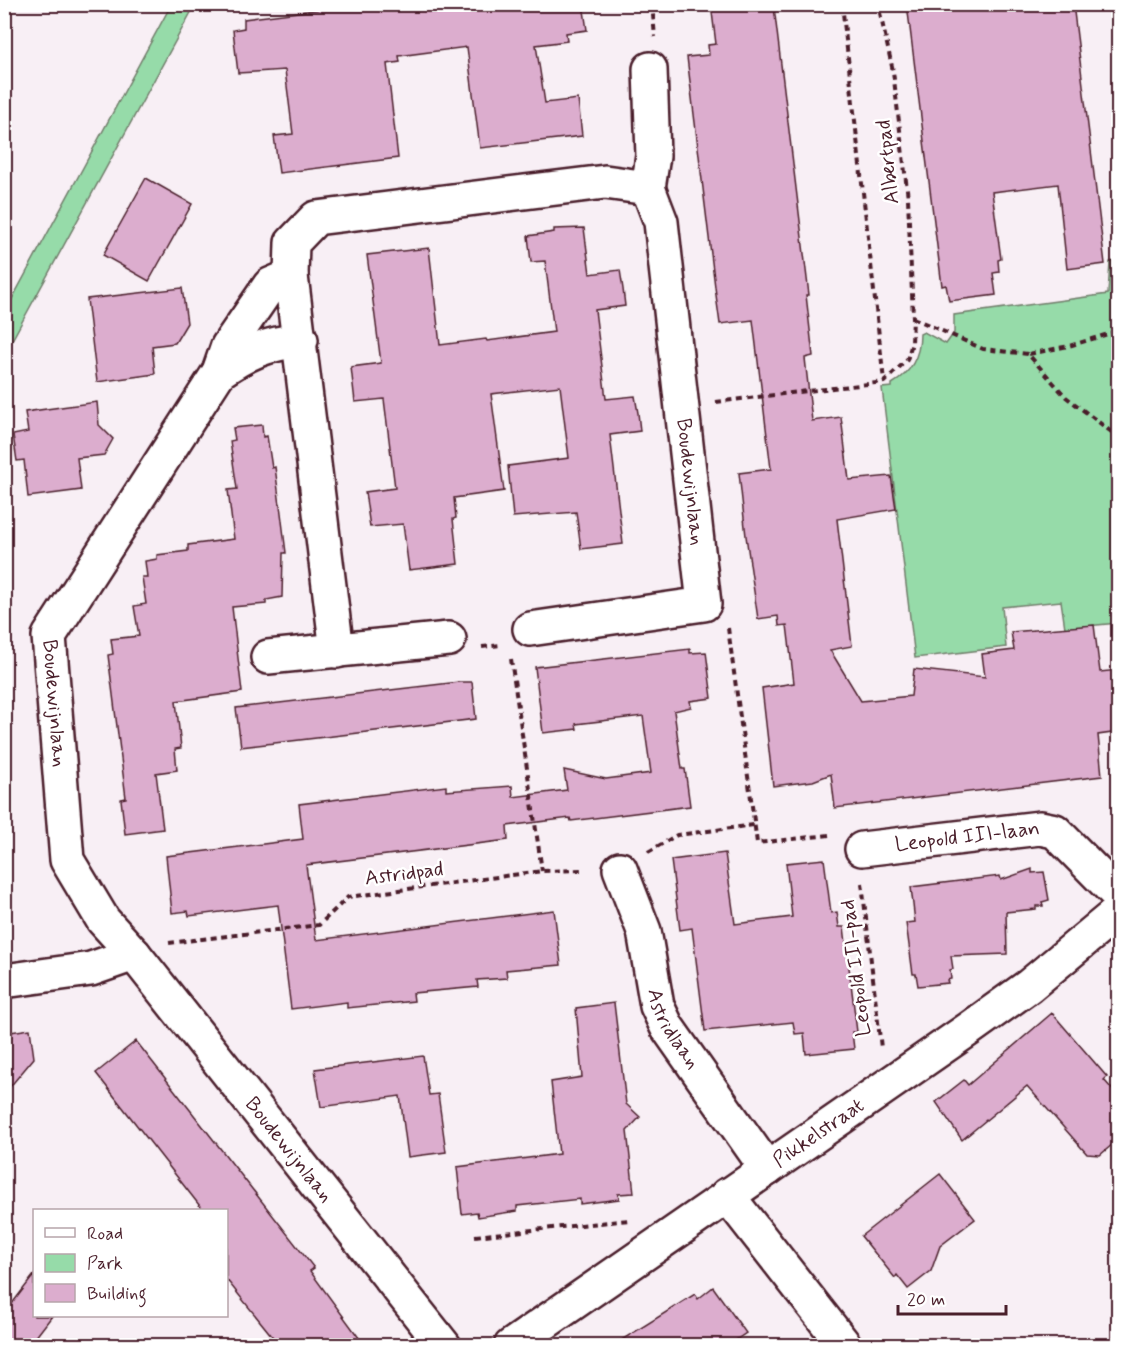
<svg xmlns="http://www.w3.org/2000/svg" width="1123" height="1350" font-family="Mynerve,sans-serif">
  <rect width="100%" height="100%" fill="#f8eff5"/>
  <filter id="ink" filterUnits="userSpaceOnUse"><feTurbulence type="fractalNoise" baseFrequency=".0167" numOctaves="2"/><feDisplacementMap in="SourceGraphic" scale="12" xChannelSelector="R" yChannelSelector="G"/><feConvolveMatrix kernelMatrix="1 2 1 2 8 2 1 2 1" color-interpolation-filters="sRGB"/></filter>
  <g filter="url(#ink)">
    <g fill="#96dba9" stroke="#707d6a" stroke-width="1.5">
      <path d="M171,5H195L5,353V312Z"/>
      <path d="M1118,260V623L1065,628L1061,601L1002,607L1006,647L915,658L882,388L892,387V384C911,373 920,357 920,334L924,332L946,344L954,333V315L1108,294L1110,262Z"/>
    </g>
    <g fill="#dcadce" stroke="#4a1f2b" stroke-width="1.5">
      <path d="M362,4H583L587,30L566,33L567,41L536,45L545,103L578,99L582,136L480,148L467,47L399,56L400,62L387,64L398,158L279,173L274,136L293,134L285,70L238,73L233,30L244,28V19Z"/>
      <path d="M711,4L774,7L809,295H806L813,356L805,358L812,421L841,417L849,480L891,476L896,509L837,519L852,646L830,650L861,701L911,696L914,669L985,677L982,654L1014,650L1011,632L1094,625L1100,672L1119,670V732L1098,735L1102,776L835,808L831,774L813,781L773,786L762,688L794,683L787,625L779,626L778,616L758,619L746,536L739,473L771,469L753,320L720,324L716,295L687,57L709,55L708,45L716,44Z"/>
      <path d="M907,4H1073L1105,264L1067,269L1058,184L992,192L1001,259L998,260L999,272L993,273L996,295L949,301L946,285L942,286Z"/>
      <path d="M146,178L192,204L149,281L103,255Z"/>
      <path d="M584,228L590,274L620,270L623,289L625,306L595,310L606,399L635,396L638,413L640,431L610,435L623,544L581,549L576,512L513,517L508,466L569,458L560,386L491,394L504,491L454,498L456,518L453,519L458,564L409,570L403,524L370,527L365,492L395,488L384,399L355,402L351,367L381,363L367,255L429,248L440,345L486,339L487,341L554,332L545,261L531,262L528,236L554,232V229Z"/>
      <path d="M182,288L187,323L175,343L152,346L155,374L97,382L87,299Z"/>
      <path d="M97,402L99,425L113,439L104,455L77,458L81,490L28,497L24,460L17,461L13,435L28,432L25,412Z"/>
      <path d="M262,425L263,437L267,436L272,468L275,467L281,513L286,553H283L282,597L266,600V604L232,607L242,692L176,701L181,748L175,749L177,770L156,773L163,829L125,834L121,799L126,798L108,655L113,654L111,639L139,636L134,606L146,604L142,577H147L145,561L157,559V555L188,551V545L234,539L228,490L237,489L230,441L235,440L233,428Z"/>
      <path d="M690,649V653L706,652L712,698L690,701L691,707L674,711L682,769H685L690,806L571,821L570,818L507,826L508,840L306,865L316,940L554,910L561,965L506,970L507,978L477,980L478,987L413,993L414,1001L347,1008V1002L291,1009L278,905L189,916L188,911L172,913L166,856L303,839L299,804L446,786V791L512,786L513,797L567,790L564,770L606,779L651,773L643,716L576,724L577,729L543,733L535,667Z"/>
      <path d="M459,682H472L476,719L241,747L236,708Z"/>
      <path d="M725,853L735,924L792,917L786,863L824,859L831,913L837,912L839,927H844L857,1032H852L854,1049L806,1054L804,1033L795,1034L793,1022L705,1031L692,928L680,930L671,860Z"/>
      <path d="M1032,869V873L1044,872L1049,900L1042,902L1043,906H1036V909L1006,912L1007,954L951,956L953,969L950,970L951,979L947,980L948,983L918,986L916,974H913L906,923L915,922L911,887L1000,876L1001,880Z"/>
      <path d="M614,1003L626,1104L640,1117L627,1131L634,1193L618,1194L619,1199L580,1204V1199L517,1206V1211L478,1217L477,1212L462,1214L457,1167L559,1154L551,1082L582,1077L576,1008Z"/>
      <path d="M1052,1013L1107,1077L1104,1080L1119,1097V1139L1100,1155L1087,1154L1027,1086L962,1140L936,1102L964,1080L968,1085Z"/>
      <path d="M30,1029L34,1058L4,1094V1033Z"/>
      <path d="M136,1041L314,1268L310,1271L365,1346H280L226,1279V1210H203L96,1073Z"/>
      <path d="M423,1056L429,1095L438,1094L446,1152L408,1157L400,1096L321,1107L315,1069Z"/>
      <path d="M940,1174L975,1219L940,1246L931,1271L908,1289L897,1275L895,1278L861,1236Z"/>
      <path d="M34,1275V1316H52L29,1346H4V1314Z"/>
      <path d="M713,1287L746,1333L727,1346H612L695,1294L698,1299Z"/>
    </g>
    <g fill="none" stroke-linecap="round" stroke-linejoin="round">
      <defs>
        <g id="street">
          <path d="M648,188L653,156L650,69"/>
          <path id="s1" d="M291,276L270,285L228,346L219,372L49,636L67,860L103,920L134,954L444,1346"/>
          <path d="M219,372C248,352 266,344 301,340"/>
          <path id="s2" d="M337,651L291,276L292,243L316,218L605,182L648,188L661,222L704,604L530,629"/>
          <path d="M268,657L449,639"/>
          <path id="s3" d="M862,849L1040,828L1055,831L1118,895"/>
          <path id="s4" d="M620,869L644,931L657,1006L667,1027L767,1169"/>
          <path d="M4,981L91,969L134,954"/>
          <path d="M727,1195L845,1346"/>
          <path id="s5" d="M511,1346L969,1029L1029,986L1118,912"/>
        </g>
      </defs>
      <use href="#street" stroke="#4a1f2b" stroke-width="38"/>
      <g stroke="#4a1f2b" stroke-width="4" stroke-dasharray="6 4.5" stroke-linecap="butt">
        <path d="M652,4L655,37"/>
        <path d="M842,4L884,381"/>
        <path d="M913,318L983,349L1028,354L1066,397L1118,437"/>
        <path d="M1029,354L1069,346L1118,331"/>
        <path d="M716,402L884,382L907,360L912,343L913,318L908,198L893,71L878,4"/>
        <path d="M728,628L757,843L829,835"/>
        <path d="M482,647L501,645"/>
        <path d="M511,659L542,871"/>
        <path d="M648,852L677,835L754,825"/>
        <path d="M862,883L881,1048"/>
        <path d="M169,943L319,925L348,897L542,871L585,870"/>
        <path d="M475,1236L629,1220"/>
      </g>
      <use href="#street" stroke="#fff" stroke-width="33"/>
    </g>
  </g>
  <g text-anchor="middle" dominant-baseline="central" stroke-width="5" stroke-linejoin="round" paint-order="stroke">
    <g font-size="21" fill="#4a1f2b" stroke="#fff">
      <text transform="translate(888 162) rotate(-96)">Albertpad</text>
      <text stroke="none"><textPath href="#s2" startOffset="1078">Boudewijnlaan</textPath></text>
      <text stroke="none"><textPath href="#s1" startOffset="506">Boudewijnlaan</textPath></text>
      <text stroke="none"><textPath href="#s3" startOffset="106">Leopold III-laan</textPath></text>
      <text transform="translate(404 874) rotate(-7)">Astridpad</text>
      <text transform="translate(856 968) rotate(-97)">Leopold III-pad</text>
      <text stroke="none"><textPath href="#s4" startOffset="170">Astridlaan</textPath></text>
      <text stroke="none"><textPath href="#s5" startOffset="374">Pikkelstraat</textPath></text>
      <text stroke="none"><textPath href="#s1" startOffset="1029">Boudewijnlaan</textPath></text>
    </g>
  </g>
  <rect width="1123" height="1350" fill="none" stroke="#fff" stroke-width="24"/>
  <rect x="12" y="12" width="1099" height="1326" fill="none" stroke="#4a1f2b" stroke-width="2" filter="url(#ink)"/>
  <rect x="33" y="1209" width="195" height="108" fill="#ffffff" stroke="#b7a5aa" stroke-width="1.5"/>
  <rect x="45" y="1228" width="30" height="9" fill="#ffffff" stroke="#b7a5aa" stroke-width="1.5"/>
  <text x="87" y="1239" font-size="18" fill="#4a1f2b">Road</text>
  <rect x="45" y="1254" width="30" height="18" fill="#96dba9" stroke="#b7a5aa" stroke-width="1.5"/>
  <text x="87" y="1269" font-size="18" fill="#4a1f2b">Park</text>
  <rect x="45" y="1284" width="30" height="18" fill="#dcadce" stroke="#b7a5aa" stroke-width="1.5"/>
  <text x="87" y="1299" font-size="18" fill="#4a1f2b">Building</text>
  <path d="M898 1305v9h108v-9" fill="none" stroke="#4a1f2b" stroke-width="3"/>
  <text x="907" y="1305" font-size="18" fill="#4a1f2b" stroke="#ffffff" stroke-width="4.5" paint-order="stroke">20 m</text>
</svg>
